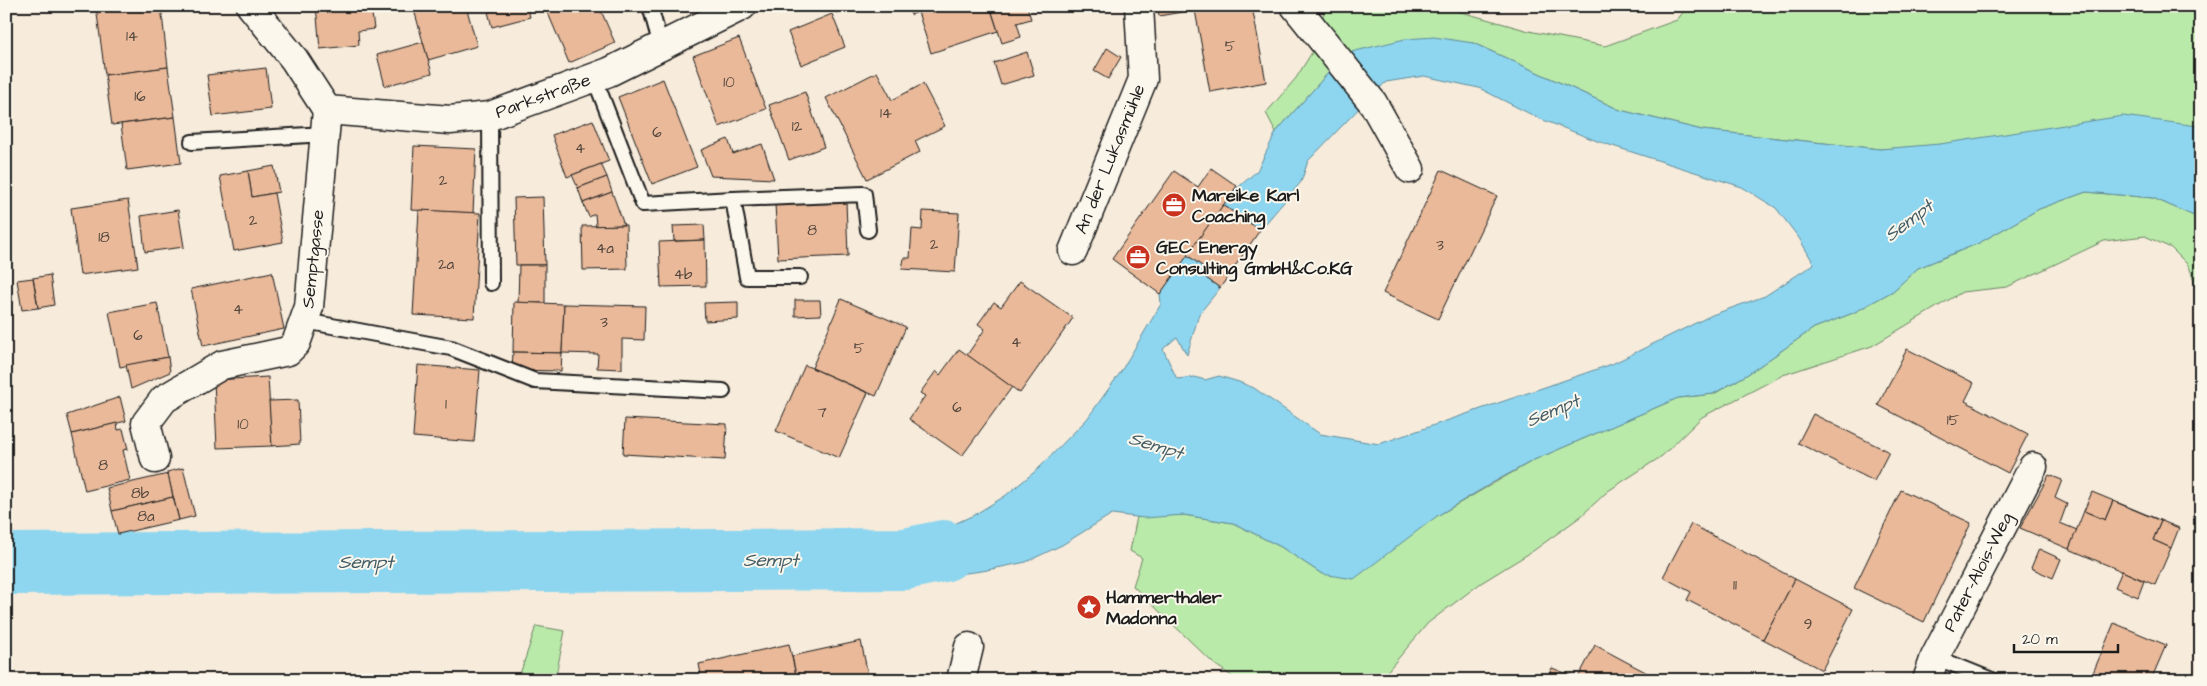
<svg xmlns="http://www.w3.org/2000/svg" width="2207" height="686" font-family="'Architects Daughter',sans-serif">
  <rect width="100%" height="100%" fill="#f7ebdb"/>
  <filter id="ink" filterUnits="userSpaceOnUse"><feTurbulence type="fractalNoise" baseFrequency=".02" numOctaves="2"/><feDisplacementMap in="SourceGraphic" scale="10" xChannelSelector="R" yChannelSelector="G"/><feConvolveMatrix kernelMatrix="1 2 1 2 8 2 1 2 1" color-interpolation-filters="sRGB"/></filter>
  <g filter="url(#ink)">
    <g fill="#b9eaa9" stroke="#6a8362">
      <path d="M1326,6H1440L1529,31L1605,46L1677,20L1688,6H2201V128L1880,149L1702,130L1620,110L1473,43L1351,52L1328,73L1276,132L1266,113L1296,78L1311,54Z"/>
      <path d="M2086,192L2153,198L2201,219V321L2200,300L2189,266L2171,248L2145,236L2104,241L2007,287L1962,292L1872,346L1783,375L1702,417L1662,456L1608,491L1580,517L1533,551L1481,583L1428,623L1380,680H1277L1270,674L1265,680H1237L1213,663L1133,586L1142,558L1130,551L1137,517L1184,515L1233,523L1281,547L1322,574L1437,516L1534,460L1678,398L1714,394L1748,374L1814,328L1853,313L1893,291L1918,268L1979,243L2039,209Z"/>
      <path d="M536,626L565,631L555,680H518Z"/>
    </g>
    <path fill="#8ed6ef" stroke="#608c9b" d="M1434,37L1473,43L1620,110L1702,130L1880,149L1940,144L2123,116L2198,126L2201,128V219L2153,198L2086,192L2039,209L1979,243L1918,268L1893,291L1853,313L1814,328L1748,374L1713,394L1678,398L1534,460L1492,483L1437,516L1354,579L1322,574L1281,547L1233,523L1184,515L1144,518L1112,514L1062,545L1026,562L982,571L934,577L847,572L865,547L892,538L917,541L974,515L1005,496L1038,469L1087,419L1120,373L1161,304L1160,294L1187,255L1206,269L1202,275L1220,288L1199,314L1187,355L1177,337L1163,349L1177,379L1194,377L1205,380L1219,376L1239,382L1254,388L1320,434L1379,444L1612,364L1712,315L1765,296L1814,264L1799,238L1776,208L1742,187L1597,141L1538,118L1479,88L1424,76L1386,82L1373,94L1308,161L1301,182L1260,230L1223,205L1234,191L1257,171L1276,132L1328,73L1351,52L1405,39Z"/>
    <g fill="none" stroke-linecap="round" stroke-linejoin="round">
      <path stroke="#8ed6ef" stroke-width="62" d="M6,564L905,559L943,551"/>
    </g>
    <g fill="#e9b999" stroke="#1c1c1c">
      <path d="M96,6H161L168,67L105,75Z"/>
      <path d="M316,6H371L374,29L358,31L359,45L320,49Z"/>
      <path d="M413,6H466L477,46L428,60Z"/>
      <path d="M509,6H527L530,17L492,27L488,12Z"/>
      <path d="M545,6H599L615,43L569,63Z"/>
      <path d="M834,6H853L836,13Z"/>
      <path d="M908,6H990L998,31L931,53L918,12L911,15Z"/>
      <path d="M990,6H1027L1031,19L1017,23L1021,37L1002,43Z"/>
      <path d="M1158,6H1205V8L1159,16Z"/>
      <path d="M1213,6H1252L1266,82L1210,92L1195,10Z"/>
      <path d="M832,14L845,47L801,65L788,32Z"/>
      <path d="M739,38L766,109L719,127L693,56Z"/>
      <path d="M423,42L432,73L385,86L377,55Z"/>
      <path d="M1107,48L1121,57L1108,79L1094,71Z"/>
      <path d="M1027,52L1034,75L1001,85L994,63Z"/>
      <path d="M168,67L175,117L112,125L105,75Z"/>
      <path d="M266,68L271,109L213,116L207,75Z"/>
      <path d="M877,72L892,100L923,84L945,126L915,141L920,152L867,179L826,98Z"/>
      <path d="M663,79L697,167L652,184L618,97Z"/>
      <path d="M805,92L824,147L789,160L769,105Z"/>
      <path d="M175,117L181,163L127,170L121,124Z"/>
      <path d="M593,120L609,161L567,177L552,135Z"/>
      <path d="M728,139L733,154L762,144L774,179L711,176L701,150Z"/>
      <path d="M414,146L476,149L473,213L411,210Z"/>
      <path d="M601,164L607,177L578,188L572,175Z"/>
      <path d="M274,166L279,192L252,197L248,171Z"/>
      <path d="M1211,168L1237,186L1160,294L1112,259L1174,171L1198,187Z"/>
      <path d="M1441,170L1497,196L1438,319L1383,293Z"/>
      <path d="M248,171L252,197L274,193L283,242L234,251L220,176Z"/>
      <path d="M607,177L612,192L583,203L578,188Z"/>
      <path d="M612,192L624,225L596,226L595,214L589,217L583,203Z"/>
      <path d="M543,197L545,265H516L514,198Z"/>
      <path d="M128,200L138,267L80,275L71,208Z"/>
      <path d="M846,201L848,256L778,259L775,204Z"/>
      <path d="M1223,205L1260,230L1220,288L1202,275L1206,269L1187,255Z"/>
      <path d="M178,210L184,247L145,252L141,216Z"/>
      <path d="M419,210L480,213L474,318L413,315Z"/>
      <path d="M923,211L959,213L955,272L902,269L904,258H910L912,229L922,230Z"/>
      <path d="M626,225L627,269L583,270L582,226Z"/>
      <path d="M704,225L705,240L674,241L673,226Z"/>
      <path d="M705,240L706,286L661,287L659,242Z"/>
      <path d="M519,265H545V303H518Z"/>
      <path d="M272,272L284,329L203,346L191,289Z"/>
      <path d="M50,275L54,305L38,308L33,278Z"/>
      <path d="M33,278L38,308L22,310L17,280Z"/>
      <path d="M1020,281L1073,318L1020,393L967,355L985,329L978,324L994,302L1001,307Z"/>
      <path d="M841,299L906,327L876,396L812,368Z"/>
      <path d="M795,300H820L821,315L795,316Z"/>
      <path d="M514,302L564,304L562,353L513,352Z"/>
      <path d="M738,302V319L705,321L704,303Z"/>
      <path d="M157,303L168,357L120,367L109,312Z"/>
      <path d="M564,304L645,306L644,340L622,339V369L597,368L598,354L562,353Z"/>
      <path d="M959,349L1012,387L962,456L909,419L925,396L920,393L936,371L940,375Z"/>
      <path d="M1907,349L1974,383L1965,401L2028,434L2008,473L1878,405Z"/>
      <path d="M513,352L562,353L561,371L512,370Z"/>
      <path d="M168,357L170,372L131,389L126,365Z"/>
      <path d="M418,365L480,370L474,442L413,437Z"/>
      <path d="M805,365L868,393L839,458L776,431Z"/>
      <path d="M268,377L272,446L217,448L214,380Z"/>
      <path d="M120,397L126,421L72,434L67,415Z"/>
      <path d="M298,400L300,444L272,446L269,401Z"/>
      <path d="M1813,414L1889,452L1874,481L1798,443Z"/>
      <path d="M625,419L727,424L725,460L623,454Z"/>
      <path d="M117,423L118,430L123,429L128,449L123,450L130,480L85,491L72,434Z"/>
      <path d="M183,468L195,516L179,520L167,472Z"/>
      <path d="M168,474L173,497L112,511L107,488Z"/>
      <path d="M2049,475L2062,480L2055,498L2067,504L2060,523L2077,530L2069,549L2020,528Z"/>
      <path d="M1901,490L1971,523L1924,622L1854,588Z"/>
      <path d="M2092,492L2179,528L2171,548L2153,540L2161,521L2113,501L2105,520L2084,511Z"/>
      <path d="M173,497L179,520L118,534L112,511Z"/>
      <path d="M2113,501L2161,521L2153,540L2171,548L2155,585L2069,549L2084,511L2105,520Z"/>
      <path d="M1691,524L1795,579L1763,639L1687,600L1691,592L1663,577Z"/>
      <path d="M2039,549L2061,559L2053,578L2031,568Z"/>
      <path d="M2122,571L2144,581L2138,597L2115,587Z"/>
      <path d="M1795,579L1853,609L1822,670L1763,639Z"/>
      <path d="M2114,623L2166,645L2151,680H2090Z"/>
      <path d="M861,641L869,680H797L792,656Z"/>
      <path d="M789,644L797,680H702L699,664Z"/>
      <path d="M1595,645L1634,666L1661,680H1546L1552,668L1578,678Z"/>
    </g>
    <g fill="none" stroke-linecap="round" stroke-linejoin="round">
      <defs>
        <g id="lane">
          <path d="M650,6L661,46"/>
          <path d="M594,77L643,204L733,199L747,277H800"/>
          <path d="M490,116L491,283"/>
          <path d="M192,142L325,134"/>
          <path d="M733,199L864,194L868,230"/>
          <path d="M305,321L451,348L535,381L723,391"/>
          <path d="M1935,657L1992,680"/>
        </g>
        <g id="street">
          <path d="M251,6L294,59L327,110"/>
          <path d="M1295,6L1373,103L1410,169"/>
          <path d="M327,110L450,120L490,116L609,72L742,6"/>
          <path d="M1073,251L1143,79L1139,6"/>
          <path d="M155,459L146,423L164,399L222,365L288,351L296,343L309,307L327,110"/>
          <path d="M961,680L969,647"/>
          <path d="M1927,680L1935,657L2033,467"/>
        </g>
      </defs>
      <use href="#lane" stroke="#1c1c1c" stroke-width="18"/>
      <use href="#street" stroke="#1c1c1c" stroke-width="31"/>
      <use href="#lane" stroke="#fbf7ec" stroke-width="14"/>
      <use href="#street" stroke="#fbf7ec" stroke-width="28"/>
    </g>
  </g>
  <defs>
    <symbol id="office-disc" viewBox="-11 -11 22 22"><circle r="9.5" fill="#c8321e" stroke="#fbf7ec"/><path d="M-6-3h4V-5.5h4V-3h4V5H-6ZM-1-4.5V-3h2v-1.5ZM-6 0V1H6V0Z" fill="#fff"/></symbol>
    <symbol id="sight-disc" viewBox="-11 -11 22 22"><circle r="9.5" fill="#c8321e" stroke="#fbf7ec"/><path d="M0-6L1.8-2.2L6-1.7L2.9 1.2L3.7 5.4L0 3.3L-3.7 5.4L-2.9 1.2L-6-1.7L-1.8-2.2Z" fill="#fff"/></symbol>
  </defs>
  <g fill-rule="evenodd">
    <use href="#office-disc" x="1160" y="191" width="28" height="28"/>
    <use href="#office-disc" x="1124" y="243" width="28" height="28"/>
    <use href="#sight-disc" x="1075" y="593" width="28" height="28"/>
  </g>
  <g text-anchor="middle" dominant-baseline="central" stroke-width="4" stroke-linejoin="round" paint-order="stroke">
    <g font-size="15" fill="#4f433b">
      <text x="132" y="36">14</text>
      <text x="1230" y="46">5</text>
      <text x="729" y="82">10</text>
      <text x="140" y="96">16</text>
      <text x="886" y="113">14</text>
      <text x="797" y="126">12</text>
      <text x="657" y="132">6</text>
      <text x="580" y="148">4</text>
      <text x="443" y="180">2</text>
      <text x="253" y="220">2</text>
      <text x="812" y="230">8</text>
      <text x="104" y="237">18</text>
      <text x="934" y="244">2</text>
      <text x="1440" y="245">3</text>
      <text x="605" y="248">4a</text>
      <text x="446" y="264">2a</text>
      <text x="683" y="274">4b</text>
      <text x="238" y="309">4</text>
      <text x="604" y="322">3</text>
      <text x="138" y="335">6</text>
      <text x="1016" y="342">4</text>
      <text x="859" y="348">5</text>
      <text x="446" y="404">1</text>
      <text x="957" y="407">6</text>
      <text x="822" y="412">7</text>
      <text x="1953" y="420">15</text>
      <text x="243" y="424">10</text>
      <text x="103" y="465">8</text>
      <text x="140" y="493">8b</text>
      <text x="146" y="516">8a</text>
      <text x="1735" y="585">11</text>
      <text x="1808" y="624">9</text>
    </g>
    <g font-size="18" fill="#1c1c1c" stroke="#fbf7ec">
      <text transform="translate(543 96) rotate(-20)">Parkstraße</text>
      <text transform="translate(1110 159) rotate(-68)">An der Lukasmühle</text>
      <text transform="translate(313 259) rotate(-84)">Semptgasse</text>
      <text transform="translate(1978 572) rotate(-63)">Pater-Alois-Weg</text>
    </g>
    <g font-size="18" font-weight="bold" fill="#1c1c1c" stroke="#fbf7ec" text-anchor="start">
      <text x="1192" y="195">Mareike Karl<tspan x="1192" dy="21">Coaching</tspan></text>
      <text x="1156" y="247">GEC Energy<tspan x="1156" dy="21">Consulting GmbH&amp;Co.KG</tspan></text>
      <text x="1106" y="597">Hammerthaler<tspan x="1106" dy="21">Madonna</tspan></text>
    </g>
    <g font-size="19" font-style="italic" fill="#445d66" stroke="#fbf7ec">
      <text transform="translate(1909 221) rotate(-37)">Sempt</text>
      <text transform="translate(1553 411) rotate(-23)">Sempt</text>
      <text transform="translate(1156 446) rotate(17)">Sempt</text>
      <text x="771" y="560">Sempt</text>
      <text x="366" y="562">Sempt</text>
    </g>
  </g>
  <rect width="2207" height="686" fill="none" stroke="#fbf7ec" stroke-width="25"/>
  <rect x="12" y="12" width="2182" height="661" fill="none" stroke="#1c1c1c" stroke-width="2" filter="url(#ink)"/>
  <path d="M2014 644v8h104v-8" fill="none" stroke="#1c1c1c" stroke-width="2.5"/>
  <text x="2022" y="644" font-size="15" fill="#1c1c1c" stroke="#fbf7ec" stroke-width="4" paint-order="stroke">20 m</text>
</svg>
